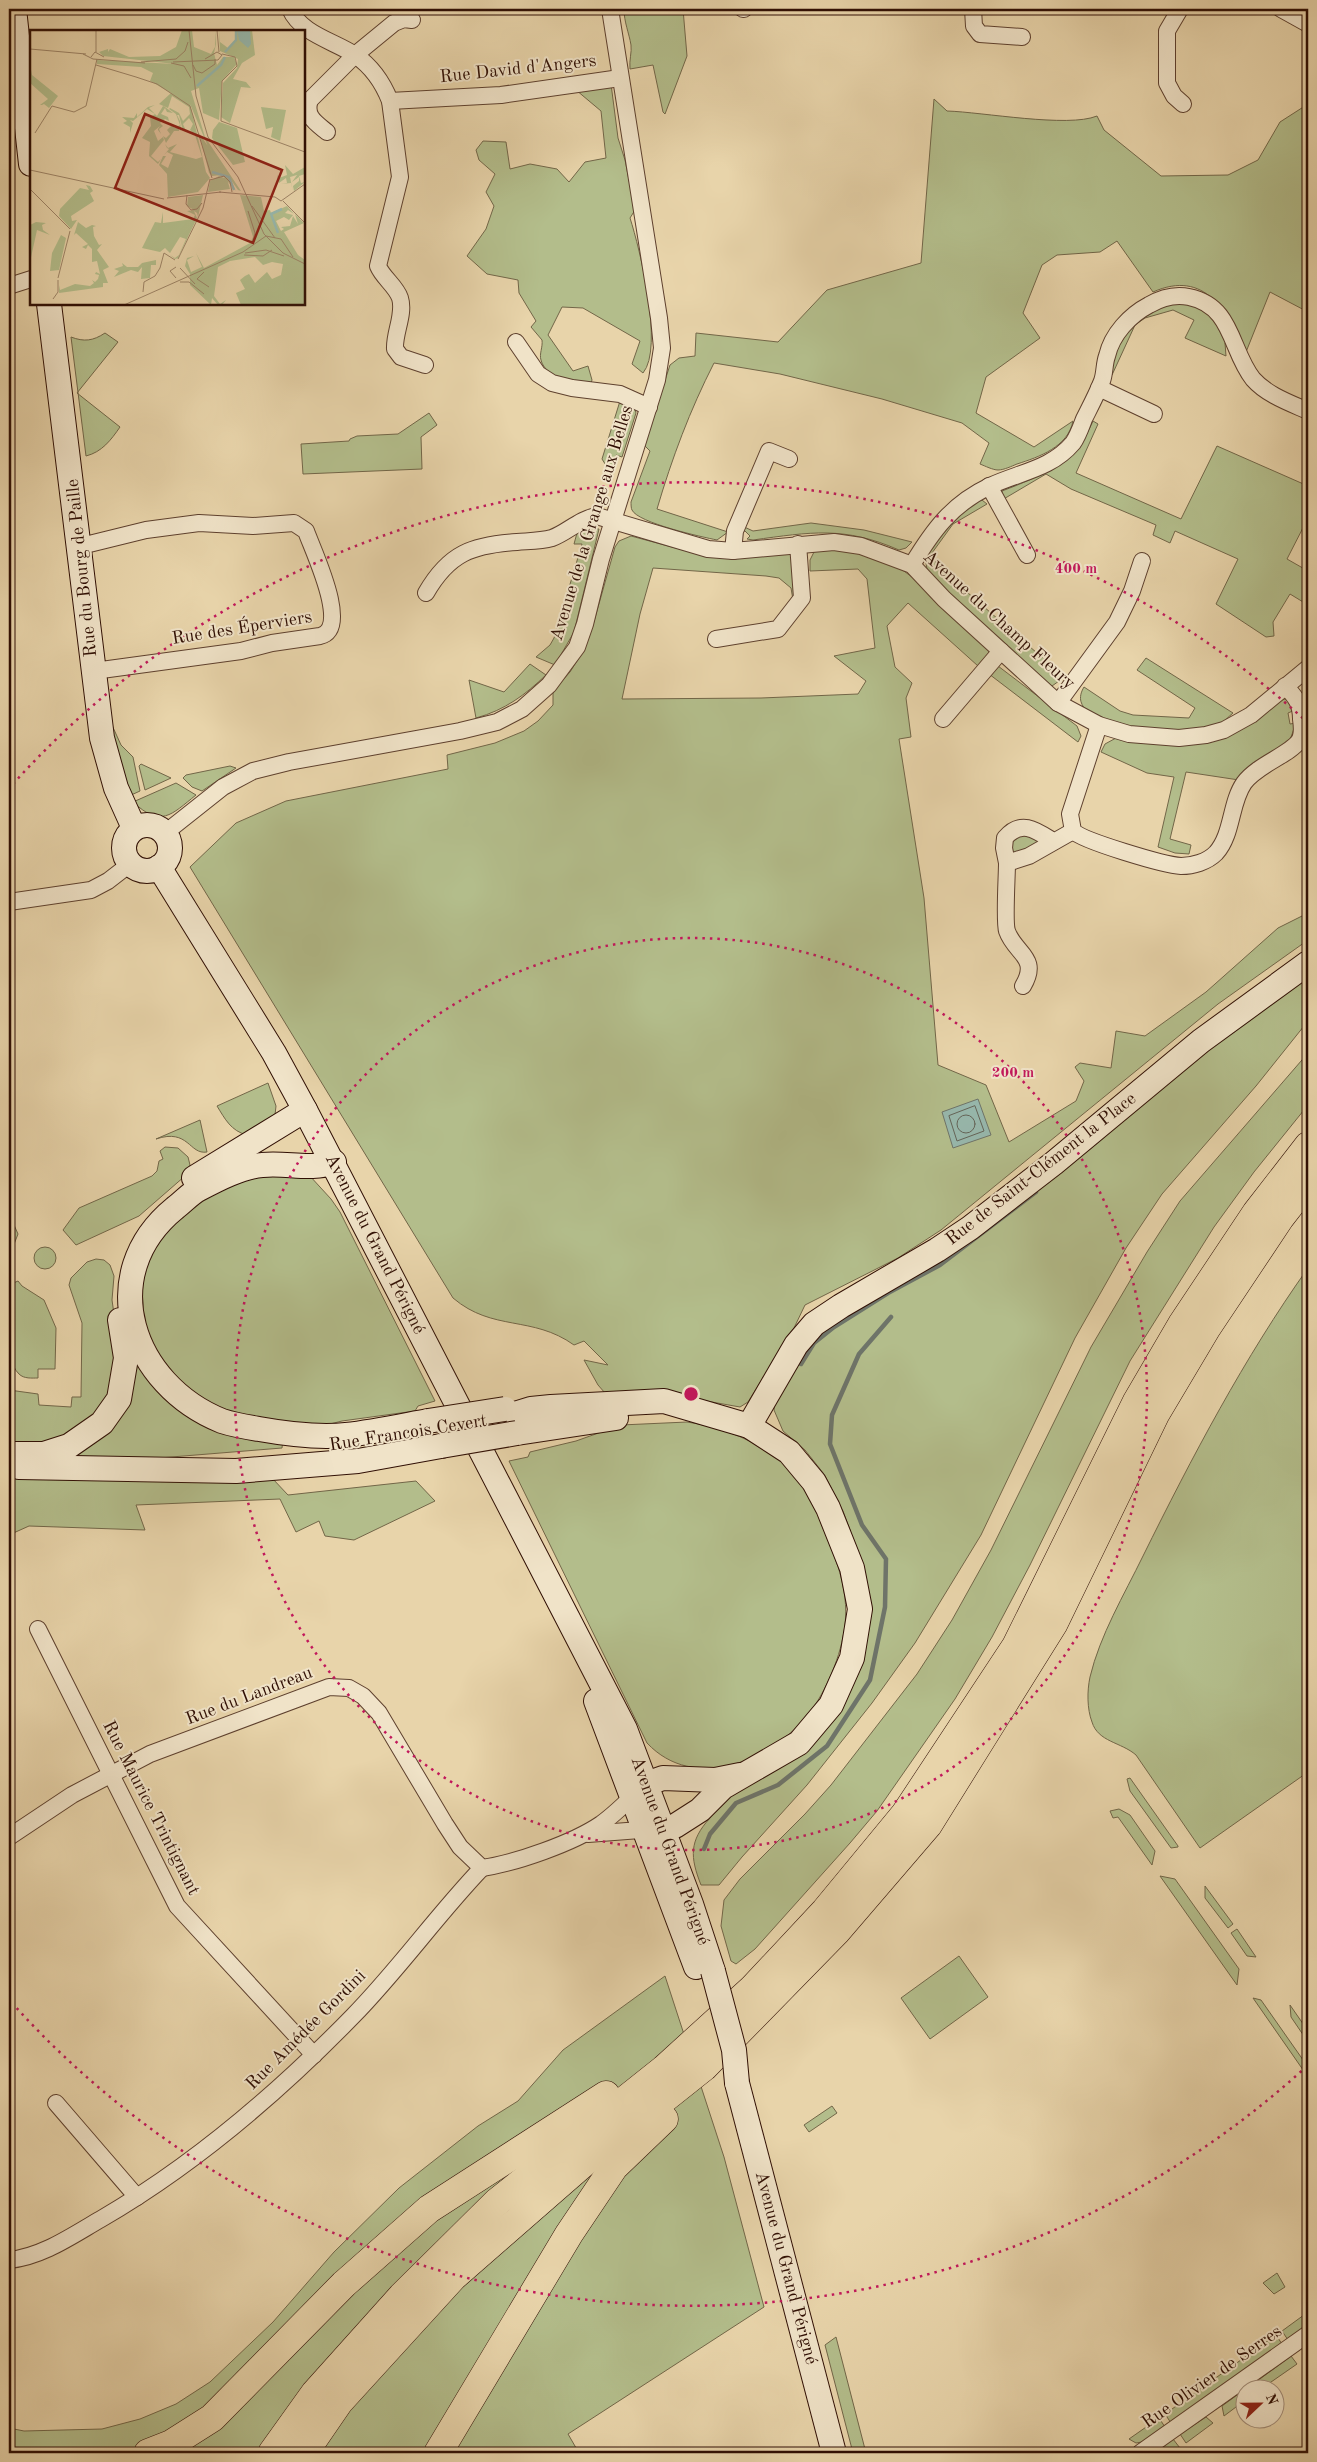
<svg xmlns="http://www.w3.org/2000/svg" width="1317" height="2462" font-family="'Old Standard TT',serif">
  <rect width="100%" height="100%" fill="#e8d4aa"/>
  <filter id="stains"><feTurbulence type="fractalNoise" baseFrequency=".004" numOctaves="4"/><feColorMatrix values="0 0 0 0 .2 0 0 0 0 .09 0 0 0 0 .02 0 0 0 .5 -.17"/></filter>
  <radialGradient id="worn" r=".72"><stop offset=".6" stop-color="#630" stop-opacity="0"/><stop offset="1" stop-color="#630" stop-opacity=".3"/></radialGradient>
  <g fill="#b3bd8b" stroke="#726648">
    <path d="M624,9H683L687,56L665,114L663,112L653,65L630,69C629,60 632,52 631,45C629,33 624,22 624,9Z"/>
    <path d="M611,84L618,138L625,160L635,210L630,218C640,249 664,348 643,373L632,364L640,341L583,308L562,307L548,335L573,371L588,366L592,380L591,383C575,386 545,377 541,360C539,354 543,347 542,340L531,327L536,321L519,293L518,280L487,274L467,256L486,229L494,206L486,192L495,174L479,160L476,150L483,141L506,142L510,169L530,164L557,169L569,182L585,162L606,158L601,111L576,90Z"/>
    <path d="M934,99L947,111C982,112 1068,128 1097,116L1104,130L1161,176L1228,175L1258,160L1280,122L1308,104V312L1270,292L1246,352C1227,311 1205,269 1153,292L1117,241L1100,252L1057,255L1042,265L1023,313L1040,338L986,377L976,413L1034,447L1073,421C1068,447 1039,457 1017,464C1012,466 1004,470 998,470C993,470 985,466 980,464L989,443L962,423L882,399L780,374L714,363C690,410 672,458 657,509L728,532L717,540C702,537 638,523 632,510C631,509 631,503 631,502L650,451L644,445L670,365L679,358L695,356L696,333L778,342L827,290L921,263Z"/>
    <path d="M1191,302L1212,314L1228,341L1225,343L1226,356L1185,338L1194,320L1173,310L1145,318L1135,325L1112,375L1110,374L1111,359L1128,328L1165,304Z"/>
    <path d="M105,333L118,342L77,393L120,427C111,440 102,452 86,456L71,337C84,342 93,341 105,333Z"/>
    <path d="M620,401L635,409L636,413L622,457L616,455L613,467H607L602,459Z"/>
    <path d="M429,413L437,425L421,437L422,469L303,474L301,444L349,441L350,439L357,436L398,434Z"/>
    <path d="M1093,421L1098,424L1076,473L1181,519L1217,446L1308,486V518L1287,559L1308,571V605L1290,594L1273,622L1274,636L1266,637L1216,604L1238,559L1175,531L1170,543L1153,535L1156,525L1071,489L1046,474L1002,500V491C1041,476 1075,463 1093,421Z"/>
    <path d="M982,500L987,504L953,524L932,553L937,566L1037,653L1064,673L1059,681L1052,686L1047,685L937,583L927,569L925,558L949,522L977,501Z"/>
    <path d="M811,523L864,530L912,542L906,548L899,550C844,526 811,532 753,540L747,539L750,536L745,531L740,533V525L753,531Z"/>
    <path d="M583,528L599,529L574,632L555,665L536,657L550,645L554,638L582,544H574L577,533Z"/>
    <path d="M631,536L698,554L789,553L792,556L795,595L793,600L791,588L779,578L766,576L653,568L640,614L622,699L761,698L858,694L866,681L834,656L875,648L867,579L858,569L810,571V560L816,548C835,550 856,551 874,556C909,564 964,625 990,652L978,666L908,603L887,626L895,667L912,683L906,698L911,737L899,739L924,898L938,1065L986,1085L1009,1142L1076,1101L1084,1081L1075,1067L1080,1063L1111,1068L1116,1031L1145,1036L1206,992L1278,928L1306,914L1308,909V940L1218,1004L941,1230L898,1258L805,1305L794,1328L748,1402L740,1407L678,1396L605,1393L598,1385L584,1360L608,1365L584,1341L574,1345C532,1315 493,1332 453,1298L190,867L236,823L286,801L448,769L447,755L495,743L524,731L538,721L553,705V691L570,672L582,653L593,625L615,547L619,541Z"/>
    <path d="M1146,658L1233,713C1228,717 1223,723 1218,726C1194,738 1057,731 1084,687L1120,711L1133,715L1189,718L1195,708L1137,670Z"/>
    <path d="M530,664L546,675C525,695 505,710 476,718L469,680L504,692Z"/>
    <path d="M998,666L1077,726L1081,736L1078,742L989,674Z"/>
    <path d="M1284,699L1288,700L1295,710L1288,713L1290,724L1296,723L1290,740L1239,780L1186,772L1170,839L1191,845L1189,854L1175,853L1158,847L1174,777L1147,773L1101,752L1105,744L1116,738L1180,744Z"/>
    <path d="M111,723L121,745L133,757L140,791L129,796L113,750Z"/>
    <path d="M141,764L171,778L145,790L139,766Z"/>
    <path d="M230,766L236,768L202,791L192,787L183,778L186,775Z"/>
    <path d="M176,783L196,795C171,815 161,828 133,802Z"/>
    <path d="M1020,832L1039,841L1022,854L1012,852L1008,839Z"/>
    <path d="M1308,970V1021L1256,1086L1162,1194L1126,1248L1075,1338L981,1535L915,1643L872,1703L807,1785L742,1857L719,1885H701C690,1857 689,1841 710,1818L708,1812L746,1785L757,1781L791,1761L860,1658L850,1530L843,1511L824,1474L805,1450L783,1431L774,1410L776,1394L817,1335Z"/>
    <path d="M1308,1053V1105L1254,1172L1214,1227L1130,1361L1030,1565L992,1637L955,1699L877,1811L850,1843L755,1949L736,1964L731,1961L721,1926L724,1900L740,1879L805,1814L831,1785L917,1674L952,1620L991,1550L1091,1347L1147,1252L1180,1201Z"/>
    <path d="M268,1083L276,1106L275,1115L247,1135C231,1131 225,1119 217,1106Z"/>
    <path d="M200,1120L207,1152C189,1155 189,1128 156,1139Z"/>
    <path d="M165,1147L178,1148L188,1157L190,1165L185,1176L139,1216L76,1245L63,1230L79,1208L152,1176L157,1171L159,1161L163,1159L160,1151Z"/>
    <path d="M260,1171L309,1175L331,1199L340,1212L435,1401L418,1406L415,1411L342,1421L306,1430L210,1410L150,1355L137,1279L176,1213Z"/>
    <path d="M10,1216L18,1234L9,1257V1217Z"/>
    <circle cx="45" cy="1258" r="11"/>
    <path d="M96,1259L104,1260L110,1265L114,1276L112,1300L120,1356L103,1410L53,1444L9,1447V1390L38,1394L39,1405L71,1407L72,1397H81L82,1323L69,1285L71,1278L87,1262Z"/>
    <path d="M1308,1268V1772L1200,1848L1136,1755C1121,1742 1098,1742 1092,1722C1087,1709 1087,1691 1090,1677C1100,1635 1124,1595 1143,1556C1192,1457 1244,1358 1308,1268Z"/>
    <path d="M18,1281L22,1286L44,1300L56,1328L55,1369H38V1378C32,1378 24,1379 19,1374C2,1358 9,1307 9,1285Z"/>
    <path d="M132,1358L146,1370L283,1439L282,1448L159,1458L69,1459L71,1452Z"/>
    <path d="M687,1422C734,1429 784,1451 810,1495C815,1503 818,1514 821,1523C835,1557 849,1587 845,1625C841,1656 827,1690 808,1715C770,1761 694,1793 647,1743L509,1461L528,1457L530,1452L576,1441L621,1425Z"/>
    <path d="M9,1476L185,1482L272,1478L288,1495L416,1481L435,1501L354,1540L325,1536L319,1521L296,1532L280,1499L136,1505L145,1530L29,1526L9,1535Z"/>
    <path d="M1130,1778L1178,1846V1847L1171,1848L1130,1791L1127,1779Z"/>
    <path d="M1119,1809L1130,1815L1155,1851L1152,1865L1118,1817L1113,1818L1110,1811Z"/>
    <path d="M1160,1876L1175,1879L1239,1969L1237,1985Z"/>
    <path d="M1205,1886L1233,1924L1228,1928L1205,1898Z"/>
    <path d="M1237,1929L1256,1957L1247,1956L1231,1933Z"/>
    <path d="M959,1956L988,1997L930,2039L901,1998Z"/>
    <path d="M665,1976L724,2157L764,2307L568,2434L579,2453H9V2428L24,2431L102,2429L140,2419L176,2404L210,2382L273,2322L334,2252L399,2188L478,2126L518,2101L563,2050Z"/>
    <path d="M1253,1998L1261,2000L1308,2067V2077Z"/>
    <path d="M1290,2005L1308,2031V2042L1291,2017Z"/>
    <path d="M832,2106L837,2113L809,2132L804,2125Z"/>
    <path d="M1277,2273L1285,2287L1274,2294L1263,2283Z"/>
    <path d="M1308,2312V2324L1288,2340L1282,2331Z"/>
    <path d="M1276,2335L1282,2344L1171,2423L1165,2414Z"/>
    <path d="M836,2337L866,2453H853L825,2345Z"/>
    <path d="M1291,2356L1297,2364L1261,2389L1245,2390Z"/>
    <path d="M1244,2390V2401L1224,2416L1222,2406Z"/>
    <path d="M1206,2417L1213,2423L1186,2443L1180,2434Z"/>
    <path d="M1159,2418L1165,2427L1142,2442L1136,2443L1129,2439Z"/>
    <path d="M1173,2439L1180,2448L1172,2453H1155Z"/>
  </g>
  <path fill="#97b8ad" stroke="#6e7469" d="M978,1099L991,1135L953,1148L942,1112Z"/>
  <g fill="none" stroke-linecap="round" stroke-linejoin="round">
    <g stroke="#646458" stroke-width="1">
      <path d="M975,1106L984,1131L957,1141L949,1116Z"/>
      <circle cx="966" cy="1124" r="9"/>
    </g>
    <g stroke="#6e7469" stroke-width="4.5">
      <path d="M801,1364L814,1343L834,1327L888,1293L940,1265L1036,1192"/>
      <path d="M704,1849L710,1834L736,1803L778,1785L827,1746L870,1680L885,1607L886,1559L862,1525L830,1444L832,1415L859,1354L891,1317"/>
    </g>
    <defs>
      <g id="street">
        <path d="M290,9C301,34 334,41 355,55C371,66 383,83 390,101L400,177L378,266C383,278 396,286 400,298C405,314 394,333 395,349L401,357L425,365"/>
        <path d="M743,9H744"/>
        <path d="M973,9L974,26L980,34L1022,37"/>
        <path d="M1180,9L1167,31V83L1174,96L1183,104"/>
        <path d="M1281,9L1308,24"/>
        <path d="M390,101L501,95L620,78"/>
        <path d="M327,132C316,123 304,116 310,100L355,55L394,23L404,19L412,20"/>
        <path d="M9,286L31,279"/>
        <path d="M516,342L538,374L552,383L572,388L620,394L649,407"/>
        <path d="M1099,388L1154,414"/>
        <path d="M989,486L1027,555"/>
        <path d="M81,546L146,530L199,523L253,526L294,523L306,531C313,551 351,629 320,636L272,643L241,651L94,671"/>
        <path d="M733,551L735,531L769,451L789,459"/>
        <path d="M912,565C933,530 952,504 990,486C1020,472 1051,469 1073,443C1078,436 1081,427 1084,419C1090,407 1097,394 1102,381C1105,373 1104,364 1107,356C1112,334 1130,315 1149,305C1161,298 1175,294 1189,297C1233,306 1230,350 1253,379C1267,395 1290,403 1308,411"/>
        <path d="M426,593C449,553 472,545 517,542C529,541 541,541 552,538C568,532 579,519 597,516L708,549L733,551L834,542L861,546L912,565L944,599L1058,703L1099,725L1129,734L1179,738L1206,735L1224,730L1251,715L1308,668"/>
        <path d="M716,639L778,629L802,598L798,544"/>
        <path d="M1058,703L1117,622L1132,591L1142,561"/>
        <path d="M943,719L1001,651"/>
        <path d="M1099,725L1070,814L1073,831C1083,841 1164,865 1181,866C1193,866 1207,862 1216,853C1233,834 1230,803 1244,783C1257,765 1289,755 1299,741C1303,735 1302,726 1301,719C1301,704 1296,697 1285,686"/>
        <path d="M165,833L223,787L253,771L289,762L460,731L497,722L522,709L549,685L577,647L585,624L601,559L657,380L662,348L659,318L610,9"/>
        <path d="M1053,841C1036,830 1021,819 1005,838L1004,848L1007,863L1029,856L1073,831"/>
        <path d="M1007,863C1007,876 1004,922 1007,931C1015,954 1040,957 1023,986"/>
        <path d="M9,902L91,890L108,881L130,864"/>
        <path d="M38,1629L177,1906L314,2055"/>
        <path d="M588,1834L653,1829"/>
        <path d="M9,1837L72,1795L150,1754L329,1687L349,1688L363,1696L379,1713L445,1824L460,1847L482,1868C516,1863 573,1843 601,1824C615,1814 627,1802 639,1790"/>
        <path d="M56,2103L137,2197"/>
        <path d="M9,2260C42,2257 73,2235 101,2219C194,2165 278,2093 353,2016C399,1969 437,1915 482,1868"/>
        <path d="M1140,2453L1308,2334"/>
      </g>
      <g id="secondary">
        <path d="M14,9L31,164"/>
        <path d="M49,304L102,738L116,788L134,828"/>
        <circle cx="147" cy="848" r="23"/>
        <path d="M159,867L274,1053L305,1110L625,1729L691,1904L713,1971"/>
        <path d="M334,1162C310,1171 287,1162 262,1165C241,1167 218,1179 199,1189C191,1193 183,1202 175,1208C93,1275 132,1385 222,1421C234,1425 247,1427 259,1429C287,1434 317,1438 346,1435C373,1432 401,1426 428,1421"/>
        <path d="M194,1178L305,1110"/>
        <path d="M508,1416L531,1409L551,1407L664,1401L749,1426L789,1452L814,1482L828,1508L852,1568L860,1609L852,1658L831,1705L799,1743L723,1787L700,1810L675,1826L663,1828"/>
        <path d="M749,1426L796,1345L814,1324L841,1306L937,1250L970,1228L1054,1163L1201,1041L1308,963"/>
        <path d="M517,1433L616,1418"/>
        <path d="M9,1454H44L69,1446L102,1423L119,1399L126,1358L120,1320"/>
        <path d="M19,1467L236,1471L358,1461L441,1446"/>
        <path d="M596,1701L696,1967"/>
        <path d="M646,1784L663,1778L715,1780L740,1775"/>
        <path d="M737,2083L834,2453"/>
      </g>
      <g id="highway">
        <path d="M148,2453L171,2444L212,2418L344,2284L429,2209L606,2095"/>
        <path d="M272,2453L315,2393L402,2296L497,2202L664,2069L753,1988L825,1911L905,1814L1016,1646L1137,1401L1182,1324L1256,1213L1308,1146"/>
        <path d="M304,2453L339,2402L453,2277L587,2160L704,2067L837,1931L928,1825L1054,1623L1156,1413L1206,1329L1280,1218L1308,1182"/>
        <path d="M438,2453L569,2234L614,2167L664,2119"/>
      </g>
    </defs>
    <use href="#street" stroke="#5e402e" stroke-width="18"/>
    <use href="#secondary" stroke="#300f04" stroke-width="26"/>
    <use href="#highway" stroke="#300f04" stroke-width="29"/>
    <use href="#street" stroke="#f0e3c8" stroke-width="16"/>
    <use href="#secondary" stroke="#f0e3c8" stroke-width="24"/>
    <use href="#highway" stroke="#e8d4aa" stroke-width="28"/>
    <defs>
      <g id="secondary-bridge">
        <path d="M428,1421L505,1409"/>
        <path d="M441,1446L517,1433"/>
        <path d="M713,1971L734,2050L737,2083"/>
      </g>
    </defs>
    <use href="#secondary-bridge" stroke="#300f04" stroke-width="26" stroke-linecap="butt"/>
    <use href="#secondary-bridge" stroke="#f0e3c8" stroke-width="24"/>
  </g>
  <g fill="none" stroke="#c2185b" stroke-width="2.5" stroke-dasharray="2.5 5">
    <circle cx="691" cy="1394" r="456"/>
    <path d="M1307 2066A912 912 0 0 1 13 2004M13 784A912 912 0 0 1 1307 722"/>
  </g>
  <g text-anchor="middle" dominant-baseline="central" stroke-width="4" stroke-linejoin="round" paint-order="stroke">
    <g font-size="18" fill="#300f04" stroke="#f0e3c8">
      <text transform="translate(518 69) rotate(-6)">Rue David d'Angers</text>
      <text transform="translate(592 523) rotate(-73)">Avenue de la Grange aux Belles</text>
      <text transform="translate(82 568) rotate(-96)">Rue du Bourg de Paille</text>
      <text transform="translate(999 620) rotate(42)">Avenue du Champ Fleury</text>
      <text transform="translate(242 628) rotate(-9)">Rue des Éperviers</text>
      <text transform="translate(1041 1169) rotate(-38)">Rue de Saint-Clément la Place</text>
      <text transform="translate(375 1244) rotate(63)">Avenue du Grand Périgné</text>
      <text transform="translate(408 1433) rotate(-9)">Rue Francois Cevert</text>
      <text transform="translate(249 1696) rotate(-21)">Rue du Landreau</text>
      <text transform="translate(151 1808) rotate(63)">Rue Maurice Trintignant</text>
      <text transform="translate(670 1851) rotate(70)">Avenue du Grand Périgné</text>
      <text transform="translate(306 2030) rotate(-45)">Rue Amédée Gordini</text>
      <text transform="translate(786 2268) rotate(75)">Avenue du Grand Périgné</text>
      <text transform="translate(1212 2377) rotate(-35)">Rue Olivier de Serres</text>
    </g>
  </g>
  <g transform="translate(30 30)">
    <rect width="275" height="275" fill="#e8d4aa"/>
    <path d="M152,0H162L164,17L181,24L185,17L186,0V14L184,23L187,35L193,27H204L207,34L192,51L189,90L173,83L169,58L161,61L175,107L211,161L208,160L179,119L160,74L176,142L180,148L168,162L138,167L137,144L129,135L133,126H136L131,134L138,138L143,125L137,122L134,125L139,119L137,118L135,114L138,118L147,114L140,122L166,129L172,127L165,105L160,100L163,94L159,88L153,94L156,101H153L149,85H147L150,91L151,101L149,98V101H144L136,113L133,106L136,108L140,104L137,100L142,95L140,92L145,98L150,95L146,84L139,79L140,78L149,83L153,91L160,84L159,77L142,66L138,78L129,74L141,63L120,51L123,43L111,37L67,34V30L145,34L73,26L69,22L78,19V22L80,19L99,27L130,26L146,17ZM189,0L190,12L198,18L206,10V0H222L225,25L212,33L203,49L216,52L221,58L211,57L200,93L191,87L193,53L207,38L208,29L190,21ZM0,35L2,45L28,66L19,78L14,74L12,75H10L18,69L0,53ZM125,75L119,78L127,86L133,76L135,77L143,83L137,82L135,78L131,84L138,87L139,91L135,89L130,93L133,96L129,99L131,104L128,100V99L130,96L124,101L128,111L133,107L134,110L121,126L128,132L131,129L128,134L119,126L120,112L112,108L121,96L120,87L125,84L117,79L103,91L100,90L103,93L100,103V97L93,93L97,91L92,87L104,88L107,83V87L118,77ZM231,77L256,80L250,111L241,107L243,97L236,99ZM189,92L207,98L215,132L203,135L182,108L183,100ZM169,103L197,144L206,161L192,145L182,146L179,143ZM255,135L263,144L275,137V144L269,146L271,153L275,152L264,161L263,156L269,151V147L262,152L267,145L260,147L263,162L261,153L251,154L257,153L256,148L249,153L247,145L249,148L257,145ZM189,146L197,149L200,159L178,162L180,151ZM56,155L60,156L63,161L60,163L64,171L41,186L42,191L47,190L41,199L29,186L30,179L50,158L59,160ZM173,165L168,187L167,183L164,181L167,188L148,228L145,229L140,225L145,228L149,225L156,209L150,207L140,223L135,218L130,222L112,218L125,192L131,193L133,182V193L163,189L165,185L157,181L164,180L157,176L158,167ZM210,165L231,167L234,181L240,180L241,183L257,176L264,184L258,180L255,183L263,185L259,190L254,187L246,191L251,201L254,199L251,197L260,196L263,186L268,194L265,184L274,193L254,202L268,225L275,230V275H211L206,263L215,259L210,250L215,246L219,244L225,253L237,242L242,249L251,245L253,234L242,232L233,235L225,227L200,231L188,237L184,266L190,274L196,270L192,275H188L182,268L181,275L160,255V244L155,236L157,228L164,226L157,230L161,242L172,237L166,223L174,238L220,213L223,207ZM6,192L16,193L12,195L13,200L20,205L7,200L0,232V195ZM48,192L56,198L62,195L66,196L63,197L64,206L69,215L72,214L67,220L79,237L73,240L78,253H73V257L29,263V255L30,260L45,254L60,256L64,253L62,250L65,252L68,249L69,245L65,244L66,242L70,244L67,231L62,232V219L58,215L56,219L52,217L58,214L46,203L44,205ZM31,205L36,208L29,240L20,241L22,223ZM126,230V235H121L120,248L111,249L112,237L108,242L101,240L84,247L89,241L84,239L93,236L92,233L97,237H108L112,233Z" fill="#b3bd8b"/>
    <path d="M207,0H220L221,14L218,18L209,10Z" fill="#97b8ad"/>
    <path fill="none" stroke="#97b8ad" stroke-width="2.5" d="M195,22L206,10V0M167,56L191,35L195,27M182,142L199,147L204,160M248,203L241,184L252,179"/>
    <path fill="none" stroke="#9e8568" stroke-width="1" d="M159,0L166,66L178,107L208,147L234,204L253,223L275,234M187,0L189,22M0,19L56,24M66,22V0M53,24L63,29L115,33M192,24L205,27L207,36L192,51L191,91L275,122M61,27L65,22L74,27M111,32L146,29L155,21L158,12M143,32L188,30L192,25L187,22L175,29M141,33L154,36L161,48M66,35L106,47M163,35L166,41L172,43L185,34V29M106,47L127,54L160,76L182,148M5,103L22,76L44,82L56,76L67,29M0,140L134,169M180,150L194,146L200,152L202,162M0,159L40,199M189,162L245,167L251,171L275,154M157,165L156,174L161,180L167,179L172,173M137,168L191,162M253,171L275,193M222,176L245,208M218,181L225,203L222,214M215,223L236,220L254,226M214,225L233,226L242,220M148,229L173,178L180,149M150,238L165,254M174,242L167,249L179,257M28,248L40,201M146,248L140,241L146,237M150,252H159L174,264M113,262L114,252L125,246L130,238L134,223L145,230M23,269L28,262V250M94,275L213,222L236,206L251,209L263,227"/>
    <path fill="#8f2418" fill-opacity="0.15" stroke="#8f2418" stroke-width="2.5" d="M115,84L252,140L223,213L85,158Z"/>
    <rect width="275" height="275" fill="none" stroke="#300f04" stroke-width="2.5"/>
  </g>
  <circle cx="691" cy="1394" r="8" fill="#c2185b" stroke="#f0e3c8" stroke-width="2.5"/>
  <g font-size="15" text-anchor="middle" font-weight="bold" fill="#c2185b" stroke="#f0e3c8" stroke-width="4" stroke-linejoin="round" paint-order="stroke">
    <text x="1076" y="573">400 m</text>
    <text x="1013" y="1077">200 m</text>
  </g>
  <rect width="1317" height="2462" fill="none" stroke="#e8d4aa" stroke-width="30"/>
  <rect x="10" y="10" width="1297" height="2442" fill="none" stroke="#300f04" stroke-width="2.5"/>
  <rect x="15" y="15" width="1287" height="2432" fill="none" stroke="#300f04"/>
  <g transform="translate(1260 2404) rotate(68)"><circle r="24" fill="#f0e3c8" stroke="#a38e7a"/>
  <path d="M0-4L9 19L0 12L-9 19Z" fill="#8f2418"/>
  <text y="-8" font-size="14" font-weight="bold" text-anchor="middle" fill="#300f04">N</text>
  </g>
  <rect width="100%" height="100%" filter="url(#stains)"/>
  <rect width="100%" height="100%" fill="url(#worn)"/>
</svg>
